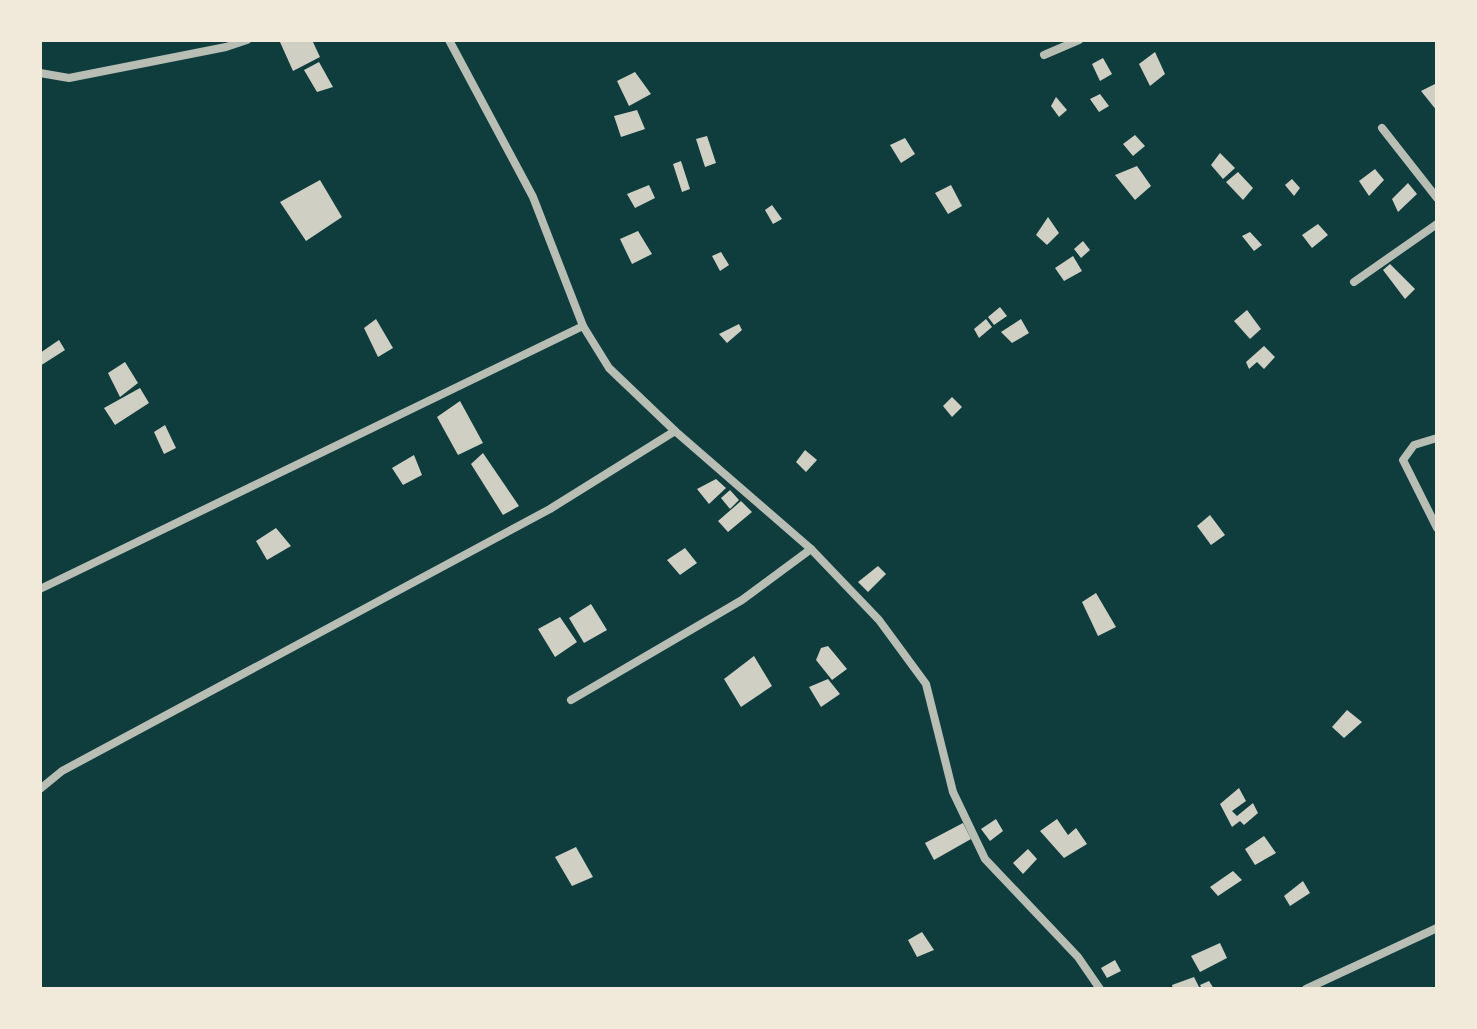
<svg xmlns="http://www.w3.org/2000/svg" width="1477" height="1029" font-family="Manrope,sans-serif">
  <rect width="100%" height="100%" fill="#0f3d3e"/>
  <g fill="#cfcfc3">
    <path d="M284,40H312L320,57L293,71L280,42Z"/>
    <path d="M1155,52L1165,74L1150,86L1139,64Z"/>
    <path d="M1103,58L1112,74L1100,81L1092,64Z"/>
    <path d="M319,62L333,87L317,92L304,70Z"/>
    <path d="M635,72L651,94L629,106L617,81Z"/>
    <path d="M1437,83V111L1421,91Z"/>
    <path d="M1100,94L1109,106L1099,112L1090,99Z"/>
    <path d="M1056,97L1067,110L1059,117L1051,106Z"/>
    <path d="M637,110L645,129L621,137L614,116Z"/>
    <path d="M1135,135L1145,146L1133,156L1123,144Z"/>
    <path d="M707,136L716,163L705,167L696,139Z"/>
    <path d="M905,138L915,154L901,163L890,145Z"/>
    <path d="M1220,153L1235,168L1223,179L1211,165Z"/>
    <path d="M681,161L690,189L682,192L673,164Z"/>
    <path d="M1137,166L1151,186L1135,200L1115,175Z"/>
    <path d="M1375,169L1384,180L1369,196L1359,181Z"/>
    <path d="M1238,172L1253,188L1243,200L1226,182Z"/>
    <path d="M1292,179L1300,188L1294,196L1285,185Z"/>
    <path d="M320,180L342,217L306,241L280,202Z"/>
    <path d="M1408,183L1417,194L1398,212L1392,199Z"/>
    <path d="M649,185L655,198L635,208L627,194Z"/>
    <path d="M951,185L962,206L948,214L935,193Z"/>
    <path d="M772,205L782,219L773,224L765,210Z"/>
    <path d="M1048,217L1059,233L1047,245L1036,235Z"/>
    <path d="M1318,224L1328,235L1312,248L1302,235Z"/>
    <path d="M638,231L652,254L632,264L620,239Z"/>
    <path d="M1250,232L1262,245L1254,251L1242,236Z"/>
    <path d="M1083,241L1090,250L1081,258L1074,249Z"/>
    <path d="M721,252L729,265L720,271L712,256Z"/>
    <path d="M1073,256L1082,271L1064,281L1055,268Z"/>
    <path d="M1390,264L1415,289L1405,299L1383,270Z"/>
    <path d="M1000,307L1007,316L994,325L988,317Z"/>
    <path d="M1247,310L1261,329L1250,339L1234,321Z"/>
    <path d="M376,319L393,348L378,357L364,328Z"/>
    <path d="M986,319L992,327L979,338L974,329Z"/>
    <path d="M1021,319L1029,333L1012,343L1001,332Z"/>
    <path d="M739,324L742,330L727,343L719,334Z"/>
    <path d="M59,340L65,350L40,366V353Z"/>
    <path d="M1264,346L1275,357L1264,369L1257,362L1249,369L1246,362Z"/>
    <path d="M125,362L138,383L120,397L108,373Z"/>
    <path d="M140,388L149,403L115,425L104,408Z"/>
    <path d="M952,397L962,407L952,417L943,406Z"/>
    <path d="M460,401L483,443L458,455L437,417Z"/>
    <path d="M165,425L176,448L164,454L154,432Z"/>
    <path d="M805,450L817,460L806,472L796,462Z"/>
    <path d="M483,453L519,506L503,515L471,464Z"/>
    <path d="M414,455L422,475L403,485L392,468Z"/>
    <path d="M716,479L726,488L709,504L697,489Z"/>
    <path d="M730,490L739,500L730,509L721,498Z"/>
    <path d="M741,501L752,512L728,532L718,521Z"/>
    <path d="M1210,515L1225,535L1211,545L1197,526Z"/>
    <path d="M276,528L291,546L267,560L256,541Z"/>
    <path d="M685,548L697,563L680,575L667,560Z"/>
    <path d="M878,566L886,574L868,592L858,582Z"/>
    <path d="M1096,593L1116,627L1098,636L1082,602Z"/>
    <path d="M591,604L607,630L584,643L569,618Z"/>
    <path d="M560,617L577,642L555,657L538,629Z"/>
    <path d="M828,646L847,669L832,680L816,660L821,648Z"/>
    <path d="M754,656L772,686L741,707L724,679Z"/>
    <path d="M828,679L840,694L821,707L809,687Z"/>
    <path d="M1347,710L1362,722L1344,738L1332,727Z"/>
    <path d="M1239,788L1246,801L1232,811L1237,816L1253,803L1258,813L1244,825L1240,821L1232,827L1220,804Z"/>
    <path d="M996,819L1003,831L990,841L981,829Z"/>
    <path d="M1057,819L1068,835L1076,828L1087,844L1064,858L1040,831Z"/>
    <path d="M963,823L971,839L934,860L925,843Z"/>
    <path d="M1264,836L1276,853L1255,865L1245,849Z"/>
    <path d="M576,847L593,877L572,886L555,857Z"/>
    <path d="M1028,849L1037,859L1023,874L1013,863Z"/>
    <path d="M1233,871L1242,880L1218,896L1210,887Z"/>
    <path d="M1303,881L1310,893L1290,906L1284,896Z"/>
    <path d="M922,932L934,950L917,957L908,940Z"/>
    <path d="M1220,943L1227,958L1200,972L1191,956Z"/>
    <path d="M1115,960L1121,971L1107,978L1101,968Z"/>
    <path d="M1194,977L1200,989H1173L1172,985Z"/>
    <path d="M1209,981L1214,989H1202L1200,985Z"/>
  </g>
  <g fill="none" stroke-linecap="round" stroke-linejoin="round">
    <g stroke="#b8beb3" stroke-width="8">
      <path d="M449,40L533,197L583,326L609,368L675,431L811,549L879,620L926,684L953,792L985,859L1078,957L1100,989"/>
      <path d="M1044,55L1079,40"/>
      <path d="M40,73L69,78L226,47L247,40"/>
      <path d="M1382,128L1437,198"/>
      <path d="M1354,282L1437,224"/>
      <path d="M1437,438L1414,445L1403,460L1437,528"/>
      <path d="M40,589L583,326"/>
      <path d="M571,700L742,600L811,549"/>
      <path d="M40,789L62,771L550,509L675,431"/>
      <path d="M1306,989L1437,928"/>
    </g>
  </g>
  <rect width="1477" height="1029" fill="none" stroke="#f1e9da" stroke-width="84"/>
</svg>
